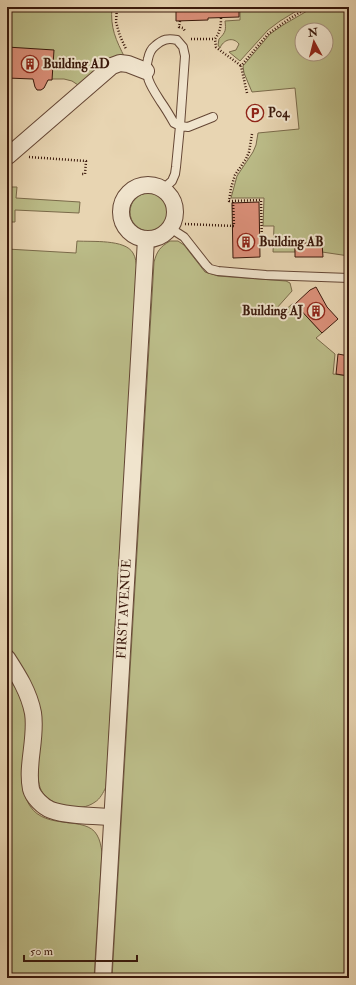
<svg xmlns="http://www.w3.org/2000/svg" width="356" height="985" font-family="'IM FELL Double Pica',serif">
  <rect width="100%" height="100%" fill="#e8d5b2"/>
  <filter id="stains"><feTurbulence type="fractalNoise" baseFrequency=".005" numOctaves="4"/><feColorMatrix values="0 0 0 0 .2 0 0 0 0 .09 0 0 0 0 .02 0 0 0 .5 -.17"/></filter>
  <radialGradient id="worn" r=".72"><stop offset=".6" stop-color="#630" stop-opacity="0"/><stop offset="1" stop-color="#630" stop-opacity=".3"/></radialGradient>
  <g fill="#bbbc88" stroke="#7a6a4a" fill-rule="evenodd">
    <path d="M7,7H112C110,28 116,40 125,58L78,85L72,81L64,79H52L7,47Z"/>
    <path d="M240,7H303L280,21L268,30L240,61L229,52L236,50L239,44C233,36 223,40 220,48L218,45L219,39C226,32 226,30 225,21L240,20Z"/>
    <path d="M314,7H349V256L322,252V243H295V252H273L274,226H263L264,198H231L237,176L253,152L256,145L258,133L299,129L295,88L252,92L244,73L243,66L270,34L283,25ZM302,30H326V54H302Z"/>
    <path d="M11,187H17L16,198L80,202L79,213L15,210V222H9Z"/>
    <circle cx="149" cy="212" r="19"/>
    <path d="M77,241C92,242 125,239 133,253C136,258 136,263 137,268L106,787C103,793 100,799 95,802C80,813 54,807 43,793C38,787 38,776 38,769L24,671L7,646V249L76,253Z"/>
    <path d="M170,241H178L184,245L205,272L218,276L286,281L290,283L292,291L276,309L281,314L292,304H295L322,333L316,338L335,354L333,374L349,376V978H112L154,262C157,251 160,247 170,241Z"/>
    <path d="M7,672C16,688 26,706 27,726C27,730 26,734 26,738C23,760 17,786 30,806C46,831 86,815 97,835C100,840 101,846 102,852L94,978H7Z"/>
  </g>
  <g fill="#dc907a" stroke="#39180b">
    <path d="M176,7H239V17L208,18V20L176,21Z"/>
    <path d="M7,47L54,50L52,80H48L44,88L41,90H37L35,87L33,79L7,78Z"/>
    <path d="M259,202L260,257L233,258L232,203Z"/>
    <path d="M295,243H322L323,257H295Z"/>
    <path d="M316,287L327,307L338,319L322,333L295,304L310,290Z"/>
    <path d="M338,354L349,356V376L336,374Z"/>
  </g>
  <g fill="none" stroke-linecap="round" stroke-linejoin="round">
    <defs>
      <g id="service">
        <path d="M162,190L172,181L175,174L176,167L180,126L185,56L183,47L177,40C168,38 163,39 155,46C151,49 149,54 148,59C143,76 152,88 161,102C166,109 170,116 174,123L180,126L188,127L213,117"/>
        <path d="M170,228L184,237L206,265L210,269L218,271L266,275L349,278"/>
      </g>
      <g id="minor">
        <path d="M8,156L112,66L120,63L128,64L146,71"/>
        <circle cx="148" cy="212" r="27"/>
        <path d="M7,658C18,675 29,692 33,713C37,738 26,765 31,789C33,797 43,807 51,810C67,816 94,816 112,817"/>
        <path d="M103,978L146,239"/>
      </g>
    </defs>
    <use href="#service" stroke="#654735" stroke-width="10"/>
    <use href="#minor" stroke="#654735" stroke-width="18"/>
    <g stroke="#39180b" stroke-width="2.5" stroke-dasharray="1 2" stroke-linecap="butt">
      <path d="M117,7L116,22L120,36L126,49"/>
      <path d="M221,18C221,26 220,32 215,39L216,47C224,54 233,59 241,66"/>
      <path d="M180,21L179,27L183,28L185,31"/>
      <path d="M191,39H215"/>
      <path d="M247,93L241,66L268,34L289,19L309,7"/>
      <path d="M252,134L249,152L246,159L235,175L231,188L229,201L261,200L262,246"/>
      <path d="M29,157L86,161L85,174H81"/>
      <path d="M185,224L234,226L233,201"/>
    </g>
    <use href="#service" stroke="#f0e4cd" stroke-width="8"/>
    <use href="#minor" stroke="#f0e4cd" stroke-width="16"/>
  </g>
  <defs>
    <symbol id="building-ring" viewBox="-11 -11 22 22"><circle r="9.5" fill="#f0e4cd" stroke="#8f2418" stroke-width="1.5"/><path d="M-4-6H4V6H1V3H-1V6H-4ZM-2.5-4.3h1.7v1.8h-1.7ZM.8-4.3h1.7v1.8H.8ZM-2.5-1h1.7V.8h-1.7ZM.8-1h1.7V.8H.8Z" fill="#8f2418"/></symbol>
    <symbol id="parking-ring" viewBox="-11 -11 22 22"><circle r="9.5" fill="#f0e4cd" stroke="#8f2418" stroke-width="1.5"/><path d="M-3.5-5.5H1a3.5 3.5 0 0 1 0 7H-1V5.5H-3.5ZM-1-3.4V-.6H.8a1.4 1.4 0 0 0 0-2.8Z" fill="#8f2418"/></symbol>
  </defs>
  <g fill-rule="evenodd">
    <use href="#building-ring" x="20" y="54" width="20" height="20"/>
    <use href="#parking-ring" x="245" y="103" width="20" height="20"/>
    <use href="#building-ring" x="236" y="232" width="20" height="20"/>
    <use href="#building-ring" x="306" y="301" width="20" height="20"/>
  </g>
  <g text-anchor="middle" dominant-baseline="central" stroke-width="4" stroke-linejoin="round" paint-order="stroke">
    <g font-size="13" font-weight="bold" fill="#39180b" stroke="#f0e4cd" text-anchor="start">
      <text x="43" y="64">Building AD</text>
      <text x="268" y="113">P04</text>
      <text x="259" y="242">Building AB</text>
      <text x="303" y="311" text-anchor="end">Building AJ</text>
    </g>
    <g font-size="13" fill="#39180b" stroke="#f0e4cd">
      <text transform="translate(124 609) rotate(-87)">FIRST AVENUE</text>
    </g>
  </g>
  <rect width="356" height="985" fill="none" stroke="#e8d5b2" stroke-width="24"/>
  <rect x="8" y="8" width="340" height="969" fill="none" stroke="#39180b" stroke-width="2"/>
  <rect x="12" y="12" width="332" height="961" fill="none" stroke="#39180b"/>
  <g transform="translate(314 42) rotate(353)"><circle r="19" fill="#f0e4cd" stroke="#a7927f"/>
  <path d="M0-3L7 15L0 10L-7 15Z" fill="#8f2418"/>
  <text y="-6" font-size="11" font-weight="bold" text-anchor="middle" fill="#39180b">N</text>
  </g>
  <path d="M24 955v6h113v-6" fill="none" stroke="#39180b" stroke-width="2"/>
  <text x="30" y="955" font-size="12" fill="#39180b" stroke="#f0e4cd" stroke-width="3" paint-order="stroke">50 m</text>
  <rect width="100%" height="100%" filter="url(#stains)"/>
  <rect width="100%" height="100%" fill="url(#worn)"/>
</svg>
